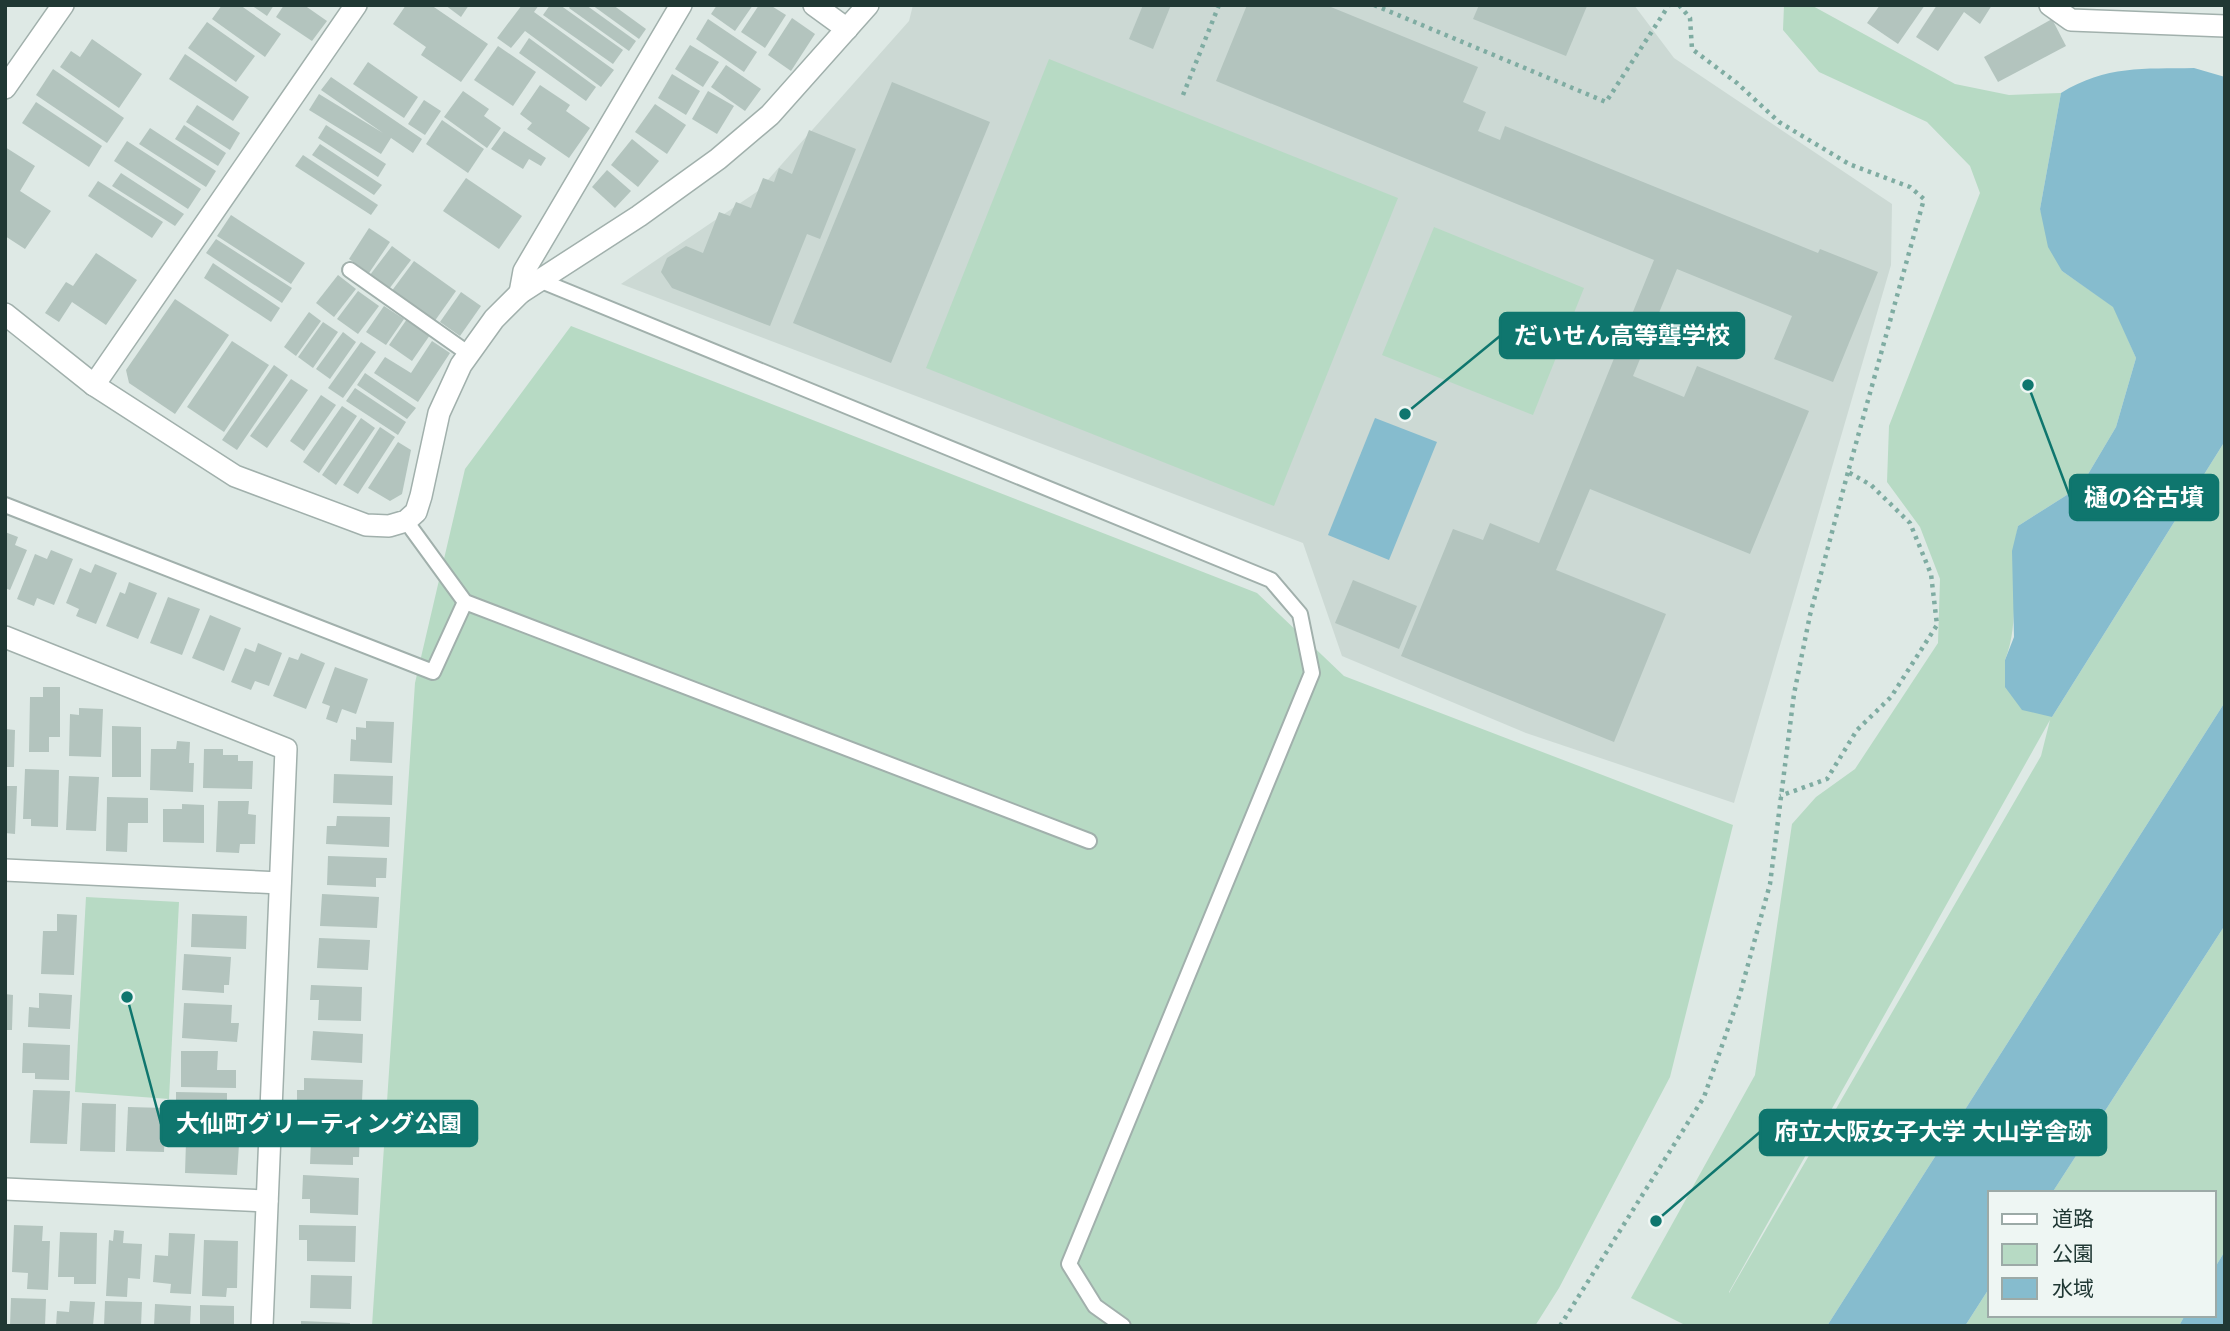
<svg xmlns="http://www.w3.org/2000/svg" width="2230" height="1331" font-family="Ubuntu,'Noto Sans JP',sans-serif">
  <rect width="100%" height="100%" fill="#dee9e5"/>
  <path fill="#ccd9d4" d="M913,5H1634L1674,58L1892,204L1891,265L1734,803L1526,733L1342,656L1303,543L621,284L758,191L909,21Z"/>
  <g fill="#b7dac4" fill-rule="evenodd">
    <path d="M1784,5H1811L1955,84L2009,95L2061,93L2040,209L2062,271L2114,307L2136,358L2116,427L2081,486L2018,526C2008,571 2022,618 2005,660L2052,717L2225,441V702L1827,1326H1687L1631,1298L1755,1075L1792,824L1816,797L1855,769L1938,643L1940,579L1920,527L1887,482L1889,426L1980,193L1970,166L1927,122L1819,72L1783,30ZM2050,720L2041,756L1729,1293V1292Z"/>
    <path d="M1049,59L1398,198L1274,506L926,368Z"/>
    <path d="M1434,227L1584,288L1533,415L1382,355Z"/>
    <path d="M571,326L1257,593L1344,676L1733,825L1670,1077L1559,1288L1535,1326H372L415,683L465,469Z"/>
    <path d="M86,897L179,902L169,1099L75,1092Z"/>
    <path d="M2225,925V1251L2214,1269V1193H2052Z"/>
    <path d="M1990,1287V1315H2185L2179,1326H1965Z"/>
  </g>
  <g fill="#86bcce">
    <path d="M2194,68L2225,77V441L2052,717L2022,710L2005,687V660L2014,637L2012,551L2018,526L2081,486L2116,427L2136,358L2113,307L2062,271L2048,247L2040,209L2061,93C2106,65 2144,69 2194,68Z"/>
    <path d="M1375,418L1437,442L1389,560L1328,535Z"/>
    <path d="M2225,702V925L2052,1193H1990V1287L1965,1326H1827Z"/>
    <path d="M2225,1251V1326H2179L2185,1315H2214V1269Z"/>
  </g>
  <g fill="#b3c4be">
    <path d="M222,5H240L281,34L265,57L212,19Z"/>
    <path d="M251,5H274L267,16Z"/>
    <path d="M284,5H304L327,21L312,41L276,17Z"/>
    <path d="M406,5H431L488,44L461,82L421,55L426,47L393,24Z"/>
    <path d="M445,5H469L461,17Z"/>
    <path d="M522,5H539L534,12L614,70L601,87L525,31L511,48L497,38Z"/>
    <path d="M550,5H560L623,50L613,64L543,15Z"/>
    <path d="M571,5H586L636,41L629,51L569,8Z"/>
    <path d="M592,5H613L646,29L639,39Z"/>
    <path d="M717,5H753L735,31L711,14Z"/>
    <path d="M759,5H770L786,15L765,48L741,32Z"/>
    <path d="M1143,5H1171L1153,49L1129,39Z"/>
    <path d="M1247,5H1326L1478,67L1463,102L1486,112L1478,131L1500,140L1505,126L1818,253L1820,249L1878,272L1833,382L1774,359L1792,316L1677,269L1633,376L1684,397L1697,366L1809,411L1750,554L1590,489L1556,570L1666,614L1614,742L1401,656L1453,529L1483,540L1490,523L1539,543L1654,260L1216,81Z"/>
    <path d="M1479,5H1585L1587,6L1566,56L1473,19Z"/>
    <path d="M1880,5H1925L1898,44L1867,23Z"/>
    <path d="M1937,5H1992L1980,24L1964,12L1938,51L1916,37Z"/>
    <path d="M792,18L815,34L791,71L768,55Z"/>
    <path d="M708,19L757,52L744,72L696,39Z"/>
    <path d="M2052,19L2066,46L1998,82L1984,57Z"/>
    <path d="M207,22L255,56L236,82L188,48Z"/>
    <path d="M529,38L596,87L586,101L519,53Z"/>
    <path d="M92,39L142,74L119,108L60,67L71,51L80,57Z"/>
    <path d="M690,45L719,62L703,87L675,69Z"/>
    <path d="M498,46L536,72L513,106L474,80Z"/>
    <path d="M185,54L249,97L233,121L169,79Z"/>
    <path d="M368,62L418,97L404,118L353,84Z"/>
    <path d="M726,65L761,89L745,111L711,87Z"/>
    <path d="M53,69L124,118L107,143L36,95Z"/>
    <path d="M672,74L700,91L686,115L658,98Z"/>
    <path d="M331,77L422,139L413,153L391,138L381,154L309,110L319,94L383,133L321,90Z"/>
    <path d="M892,82L990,122L891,363L793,323Z"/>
    <path d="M540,85L570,105L566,111L590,128L569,158L527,129L532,123L520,114Z"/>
    <path d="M463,91L489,109L484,116L501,128L487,148L444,117Z"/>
    <path d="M708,91L734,106L717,134L692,119Z"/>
    <path d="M424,100L441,111L425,135L408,124Z"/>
    <path d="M36,102L102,146L89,167L22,123Z"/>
    <path d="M655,104L686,125L667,154L635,132Z"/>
    <path d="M197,105L240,133L230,150L186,122Z"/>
    <path d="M442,120L484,149L468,173L426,144Z"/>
    <path d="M184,125L226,153L218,166L175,139Z"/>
    <path d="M326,125L386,164L378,177L318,138Z"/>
    <path d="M150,128L216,171L206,187L139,144Z"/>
    <path d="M809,130L856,149L820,239L807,234L770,326L672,288L661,272L667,258L686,246L703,253L719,212L730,216L736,202L751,208L763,178L774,182L779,168L792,174Z"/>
    <path d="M504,131L546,158L541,166L529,159L523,169L491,149Z"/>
    <path d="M632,139L659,161L638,187L611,165Z"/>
    <path d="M127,141L201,189L188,209L114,161Z"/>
    <path d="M320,144L382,185L374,195L312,155Z"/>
    <path d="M5,147L35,166L20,191L51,211L25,249L5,236Z"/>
    <path d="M303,155L378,205L371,215L295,166Z"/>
    <path d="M607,170L631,191L615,208L592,187Z"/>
    <path d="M121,173L184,214L175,226L112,186Z"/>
    <path d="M466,178L522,216L499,249L443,211Z"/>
    <path d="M98,181L163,222L152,238L88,196Z"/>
    <path d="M231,215L305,263L291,284L217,236Z"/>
    <path d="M369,228L390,242L369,273L349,259Z"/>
    <path d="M216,239L292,288L282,303L206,253Z"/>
    <path d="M392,246L411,260L389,289L370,275Z"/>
    <path d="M96,253L137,280L106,325L72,302L59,322L45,313L66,282L73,286Z"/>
    <path d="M414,261L456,291L434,322L391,292Z"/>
    <path d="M213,263L280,308L271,322L204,278Z"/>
    <path d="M338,275L356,289L334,317L316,303Z"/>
    <path d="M358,291L379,306L358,334L337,319Z"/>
    <path d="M461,292L481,306L460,336L440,322Z"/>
    <path d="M175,299L229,335L175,414L129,383L126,370Z"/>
    <path d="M384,306L404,319L386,345L366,332Z"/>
    <path d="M309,312L321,321L296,356L284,347Z"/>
    <path d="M407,319L430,335L412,361L389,345Z"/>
    <path d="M323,322L338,332L313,368L298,357Z"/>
    <path d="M343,332L356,342L330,379L316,369Z"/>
    <path d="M232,341L269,365L224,432L187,407Z"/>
    <path d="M432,341L450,353L418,402L374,373L385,357L411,373Z"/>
    <path d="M361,342L376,352L343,398L328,388Z"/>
    <path d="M274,365L288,375L237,450L222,440Z"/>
    <path d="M365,373L416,408L407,419L357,385Z"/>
    <path d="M291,379L308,390L267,448L250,436Z"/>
    <path d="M355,388L406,422L398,435L346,401Z"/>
    <path d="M321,395L336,405L304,451L290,441Z"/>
    <path d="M342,406L357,416L319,473L303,462Z"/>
    <path d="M361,418L375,428L336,485L322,475Z"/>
    <path d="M380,427L395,437L358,494L343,485Z"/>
    <path d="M398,442L411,450L402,494L390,501L368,488Z"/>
    <path d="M5,532L18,537L15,545L27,550L10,590L5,588Z"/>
    <path d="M51,550L73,559L54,605L37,598L34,606L17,599L35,554L47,559Z"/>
    <path d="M95,564L117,573L96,624L76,616L79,609L66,603L80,568L91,573Z"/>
    <path d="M1353,580L1417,606L1399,649L1335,623Z"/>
    <path d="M129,582L157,593L138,639L106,626L120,592L125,594Z"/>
    <path d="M168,597L200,609L182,655L150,643Z"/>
    <path d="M210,615L241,628L224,671L192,658Z"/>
    <path d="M258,643L282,653L269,686L255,681L251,690L231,682L245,648L255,652Z"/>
    <path d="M301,653L325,663L306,709L273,696L289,657L298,660Z"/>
    <path d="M335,667L368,679L356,714L342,709L337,723L326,719L330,706L322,703Z"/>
    <path d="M43,687H60V737H49V752H29L30,697H43Z"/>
    <path d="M79,708L103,709L101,757L69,756L70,714L79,715Z"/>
    <path d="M366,721L394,722L392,763L350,761L351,739L356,740V727L366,728Z"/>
    <path d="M112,726L141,727V777H112Z"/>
    <path d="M5,729L15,730L14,767H5Z"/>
    <path d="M177,741L190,742L189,763H194L193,792L150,790L151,749H176Z"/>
    <path d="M204,749H223V755H238V761H253L252,789L203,788Z"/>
    <path d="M25,769L59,770L58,827L31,826V819H23Z"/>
    <path d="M334,774L393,776L392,805L333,803Z"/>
    <path d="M69,776L99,777L96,831L66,830Z"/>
    <path d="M5,786H17L15,834L5,833Z"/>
    <path d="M107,797L148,798V823H128L127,852L106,851Z"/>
    <path d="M218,801H249L248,814L256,815L255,844H240L239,853L216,852Z"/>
    <path d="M182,804L204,805V843L163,842V809H182Z"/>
    <path d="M337,816L390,817L389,847L326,844L327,826H336Z"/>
    <path d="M328,856L387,858L386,878H376V887L327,885Z"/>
    <path d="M322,894L379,897L377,928L320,926Z"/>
    <path d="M57,914L77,915L74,975L41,974L43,931H57Z"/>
    <path d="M192,914L247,916L246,949L191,947Z"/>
    <path d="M319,938L370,940L368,970L317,968Z"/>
    <path d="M184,954L231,957L229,985H224V993L182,990Z"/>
    <path d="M311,985L362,987L361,1021L318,1020L319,1000H310Z"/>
    <path d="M39,993L72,995L70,1029L28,1027L29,1007L39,1008Z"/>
    <path d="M5,994L13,995L12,1030H5Z"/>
    <path d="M184,1003L232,1005L231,1023H239L237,1042L182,1038Z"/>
    <path d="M313,1031L363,1034L362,1063L311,1060Z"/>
    <path d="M23,1043L70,1045L69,1080L35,1079V1073H22Z"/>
    <path d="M181,1051H218L217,1070H236V1088L181,1087Z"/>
    <path d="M304,1078L363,1080L362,1101H350L349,1117L314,1116V1101H297V1090H304Z"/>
    <path d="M33,1090L70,1091L67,1144L30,1143Z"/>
    <path d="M176,1092L227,1093V1102H240V1117L212,1116V1132H176Z"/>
    <path d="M82,1103L116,1104L115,1152L80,1151Z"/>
    <path d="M128,1107L166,1108L164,1152L126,1151Z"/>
    <path d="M302,1128L360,1130L359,1157H353V1165L310,1164L311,1141H301Z"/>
    <path d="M186,1141L239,1144L237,1175L185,1173Z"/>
    <path d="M303,1175L359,1178L358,1215L310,1213V1199H302Z"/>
    <path d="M14,1225L43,1226L42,1241H50L48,1290L27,1289L28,1273L12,1272Z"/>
    <path d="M299,1225L356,1226L355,1262L307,1261V1240H299Z"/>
    <path d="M114,1230L124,1231L123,1243L142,1244L140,1279L128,1278L127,1297L106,1296L109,1240L113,1241Z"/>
    <path d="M60,1232L97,1233L96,1284H74V1277H58Z"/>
    <path d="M169,1233L195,1234L191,1294L170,1293L171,1284L153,1282L155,1255L168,1256Z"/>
    <path d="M204,1240L238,1241L237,1288H227L226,1297L202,1296Z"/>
    <path d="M311,1275L352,1276L351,1309L310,1308Z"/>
    <path d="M11,1298L46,1299L45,1326H10Z"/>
    <path d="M70,1301L95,1302L93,1326H56L57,1311L69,1312Z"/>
    <path d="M105,1301L142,1302L141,1326H104Z"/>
    <path d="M155,1304L191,1306L190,1326H154Z"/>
    <path d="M200,1305L234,1306V1326H200Z"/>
    <path d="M301,1321L350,1323V1326H301Z"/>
  </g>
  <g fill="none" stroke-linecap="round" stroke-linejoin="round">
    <defs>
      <g id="service">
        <path d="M350,270L469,354"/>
        <path d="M539,280L1271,580L1300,614L1312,673L1069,1264L1095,1306L1123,1326"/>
        <path d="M5,505L433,672L465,602"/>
        <path d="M406,521L465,602L1089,841"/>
      </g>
      <g id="minor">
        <path d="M814,5L847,29"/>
        <path d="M2050,5L2071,20L2225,26"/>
        <path d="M5,88L63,5"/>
        <path d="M520,293L524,271L681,5"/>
        <path d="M5,314L94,385L235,476L366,525L389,526L406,521L416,512L421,496L439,413L461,365L494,319L520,293L639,216L718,159L770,115L868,5"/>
        <path d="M94,385L356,5"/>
        <path d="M5,637L286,749L262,1326"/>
        <path d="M5,870L280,883"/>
        <path d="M5,1189L267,1201"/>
      </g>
    </defs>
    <use href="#service" stroke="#a1b0ac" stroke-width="18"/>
    <use href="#minor" stroke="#a1b0ac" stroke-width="24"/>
    <g stroke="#7faca2" stroke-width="4.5" stroke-dasharray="3.5 5" stroke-linecap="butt">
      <path d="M1374,5L1606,102L1669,5"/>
      <path d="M1679,5L1690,18L1692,49L1737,83L1779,122L1849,164L1910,187L1924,199L1848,472L1871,485L1910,523L1931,574L1937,625L1891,697L1857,730L1827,779L1780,796"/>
      <path d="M1183,95L1219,5"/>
      <path d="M1560,1326L1704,1097L1740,994L1770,884L1794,694L1810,615L1848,472"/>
    </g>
    <use href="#service" stroke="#fff" stroke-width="14"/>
    <use href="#minor" stroke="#fff" stroke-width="21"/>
  </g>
  <path fill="none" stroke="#0f766e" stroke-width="2.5" d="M1405 414L1500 336M2028 385L2070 497M127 997L161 1124M1656 1221L1760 1132"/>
  <g fill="#0f766e" stroke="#eef6f3" stroke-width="2.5">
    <circle cx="1405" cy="414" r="7"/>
    <circle cx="2028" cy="385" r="7"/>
    <circle cx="127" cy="997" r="7"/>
    <circle cx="1656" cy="1221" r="7"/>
  </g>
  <g fill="#0f766e" stroke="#0f766e" stroke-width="2.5">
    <rect x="1500" y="313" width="244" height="45" rx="7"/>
    <rect x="2070" y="475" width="148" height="45" rx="7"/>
    <rect x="161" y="1101" width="316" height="45" rx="7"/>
    <rect x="1760" y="1110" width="346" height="45" rx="7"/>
  </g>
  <g font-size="24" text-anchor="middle" font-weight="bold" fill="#fff">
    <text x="1622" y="344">だいせん高等聾学校</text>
    <text x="2144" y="506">樋の谷古墳</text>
    <text x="319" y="1132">大仙町グリーティング公園</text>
    <text x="1933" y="1140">府立大阪女子大学 大山学舎跡</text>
  </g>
  <rect width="2230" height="1331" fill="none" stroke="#203834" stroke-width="14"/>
  <rect x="1988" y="1191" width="228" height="126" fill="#eef6f3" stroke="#9caaa7" stroke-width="2"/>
  <rect x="2002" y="1214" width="35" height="10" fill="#ffffff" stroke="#9caaa7" stroke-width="2"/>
  <text x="2052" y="1226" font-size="21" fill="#203834">道路</text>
  <rect x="2002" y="1244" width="35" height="21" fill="#b7dac4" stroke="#9caaa7" stroke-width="2"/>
  <text x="2052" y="1261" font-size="21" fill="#203834">公園</text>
  <rect x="2002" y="1278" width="35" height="21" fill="#86bcce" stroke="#9caaa7" stroke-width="2"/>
  <text x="2052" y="1296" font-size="21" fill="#203834">水域</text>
</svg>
